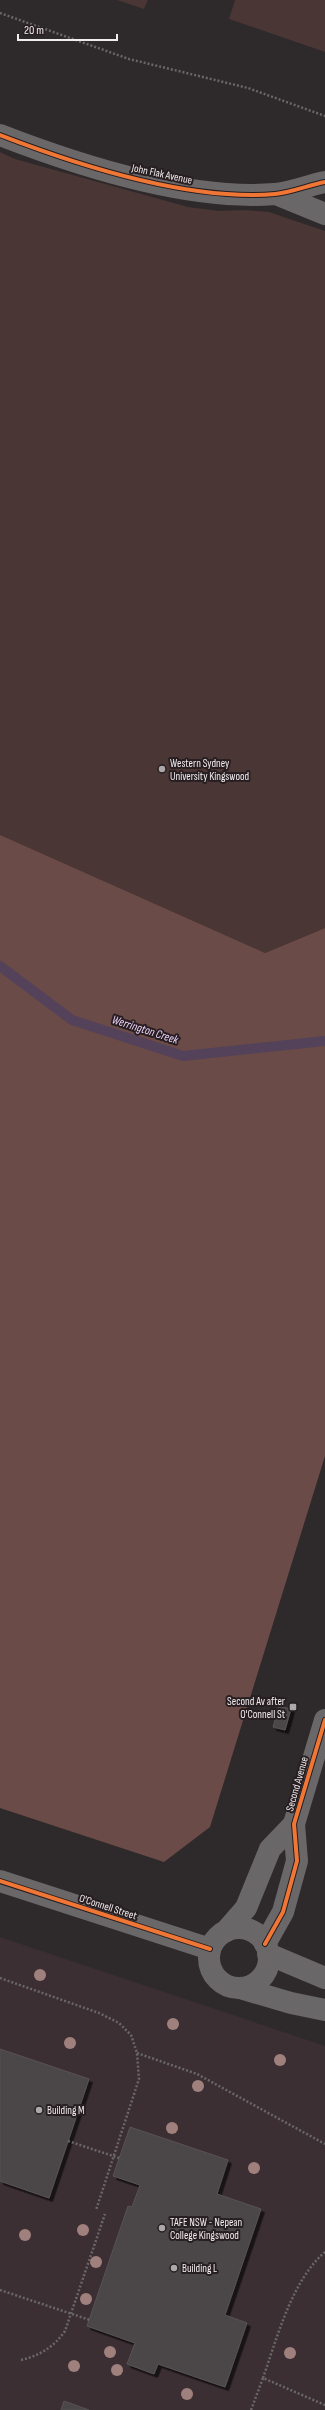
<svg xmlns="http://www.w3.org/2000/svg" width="325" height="2410" font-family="'Sofia Sans Condensed',sans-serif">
  <defs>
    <filter id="shadow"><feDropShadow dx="3.5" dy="3.5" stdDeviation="0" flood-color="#0009"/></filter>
  </defs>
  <rect width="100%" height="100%" fill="#2e292b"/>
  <path fill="#3c2f34" d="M0,1937L325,2046V2410H0Z"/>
  <g fill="#4a3634">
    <path d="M117,0H148L144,9Z"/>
    <path d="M235,0H325V52L229,19Z"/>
    <path d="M0,152L15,159L188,207L219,211L243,210L269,212L325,231V928L265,953L0,839Z"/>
  </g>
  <path fill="#6b4b47" d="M0,835L265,953L325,928V1456L210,1827L164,1862L0,1808Z"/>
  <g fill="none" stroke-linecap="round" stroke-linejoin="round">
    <path stroke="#53425a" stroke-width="10" d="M0,966L72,1020L183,1056L325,1041"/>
  </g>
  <g fill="#4b4648" stroke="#575354" filter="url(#shadow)">
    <path d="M279,1706L291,1709L285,1730L273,1727Z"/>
    <path d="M0,2049L89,2079L49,2198L0,2181Z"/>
    <path d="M130,2127L228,2160L217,2194L261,2209L225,2315L247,2323L225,2387L158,2364L154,2374L127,2364L135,2343L87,2326L128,2206L132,2207L140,2185L113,2176Z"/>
    <path d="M64,2401L89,2410H61Z"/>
  </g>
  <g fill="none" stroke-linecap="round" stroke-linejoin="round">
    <g stroke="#696768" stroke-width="2.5" stroke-dasharray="2 2" stroke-linecap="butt">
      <path d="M0,13L129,59L248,88L325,116"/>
      <path d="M0,1978L99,2013L119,2023L131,2035L137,2053L139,2079L96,2210"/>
      <path d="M137,2053L197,2074L325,2144"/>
      <path d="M68,2141L119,2158"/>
      <path d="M0,2290L90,2320"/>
      <path d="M21,2360C39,2356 54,2347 65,2331L105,2214"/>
      <path d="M263,2378C277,2338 292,2280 325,2252"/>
      <path d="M251,2410L263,2378L325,2405"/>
    </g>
    <g stroke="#6a6768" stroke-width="22">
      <path d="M0,135C80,166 189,201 275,194C290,193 309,185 325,182"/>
      <path d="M276,194L325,214"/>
    </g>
    <g stroke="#6a6768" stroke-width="22">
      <path d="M0,1881L210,1949"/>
      <circle cx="239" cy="1958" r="30"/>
      <path d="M226,1931L246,1908L270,1849L294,1824"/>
      <path d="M265,1944L283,1912L297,1861L294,1824L325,1720"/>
      <path d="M268,1954L325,1978"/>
      <path d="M240,1988L291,2003L325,2010"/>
    </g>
    <defs>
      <g id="cycleway">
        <path d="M0,135C80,166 189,201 275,194C290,193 309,185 325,182"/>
        <path d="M0,1881L210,1949"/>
        <path d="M265,1944L283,1912L297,1861L294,1824L325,1720"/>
      </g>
    </defs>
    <use href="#cycleway" stroke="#261e21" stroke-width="6"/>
    <use href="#cycleway" stroke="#f07635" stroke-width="4"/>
  </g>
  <g fill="#a0807c">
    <circle cx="40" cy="1975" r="6"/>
    <circle cx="173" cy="2024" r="6"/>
    <circle cx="70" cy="2043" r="6"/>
    <circle cx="280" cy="2060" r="6"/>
    <circle cx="198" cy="2086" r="6"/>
    <circle cx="172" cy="2128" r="6"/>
    <circle cx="254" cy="2168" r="6"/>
    <circle cx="83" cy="2230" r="6"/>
    <circle cx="25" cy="2235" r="6"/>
    <circle cx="96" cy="2262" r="6"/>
    <circle cx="86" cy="2299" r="6"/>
    <circle cx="110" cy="2352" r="6"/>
    <circle cx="290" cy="2353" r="6"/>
    <circle cx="74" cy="2366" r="6"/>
    <circle cx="117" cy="2370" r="6"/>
    <circle cx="187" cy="2394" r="6"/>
  </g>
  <g fill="#ada8aa" stroke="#261e21" stroke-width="1.5">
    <circle cx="162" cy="769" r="4"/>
    <rect x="289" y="1703" width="8" height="8" rx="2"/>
    <circle cx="39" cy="2110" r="4"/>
    <circle cx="162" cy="2228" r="4"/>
    <circle cx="174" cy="2268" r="4"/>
  </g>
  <g text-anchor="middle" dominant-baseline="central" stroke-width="4" stroke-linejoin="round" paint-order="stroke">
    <g font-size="11" fill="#f2ecee" stroke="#261e21">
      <text transform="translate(162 174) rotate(12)">John Flak Avenue</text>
      <text transform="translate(297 1784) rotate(-74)">Second Avenue</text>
      <text transform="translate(108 1907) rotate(18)">O'Connell Street</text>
    </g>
    <g font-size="11" fill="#f2ecee" stroke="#261e21" text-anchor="start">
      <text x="170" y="763">Western Sydney<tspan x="170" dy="13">University Kingswood</tspan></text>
      <text x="285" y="1701" text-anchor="end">Second Av after<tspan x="285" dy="13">O'Connell St</tspan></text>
      <text x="47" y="2110">Building M</text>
      <text x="170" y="2222">TAFE NSW - Nepean<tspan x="170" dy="13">College Kingswood</tspan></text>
      <text x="182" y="2268">Building L</text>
    </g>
    <g font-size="12" font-style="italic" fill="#efd2fb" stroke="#261e21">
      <text transform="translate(145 1030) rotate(18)">Werrington Creek</text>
    </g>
  </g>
  <path d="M18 34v6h99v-6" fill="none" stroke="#f2ecee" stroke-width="2"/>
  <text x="24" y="34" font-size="12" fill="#f2ecee" stroke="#261e21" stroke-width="3" paint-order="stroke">20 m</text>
</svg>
